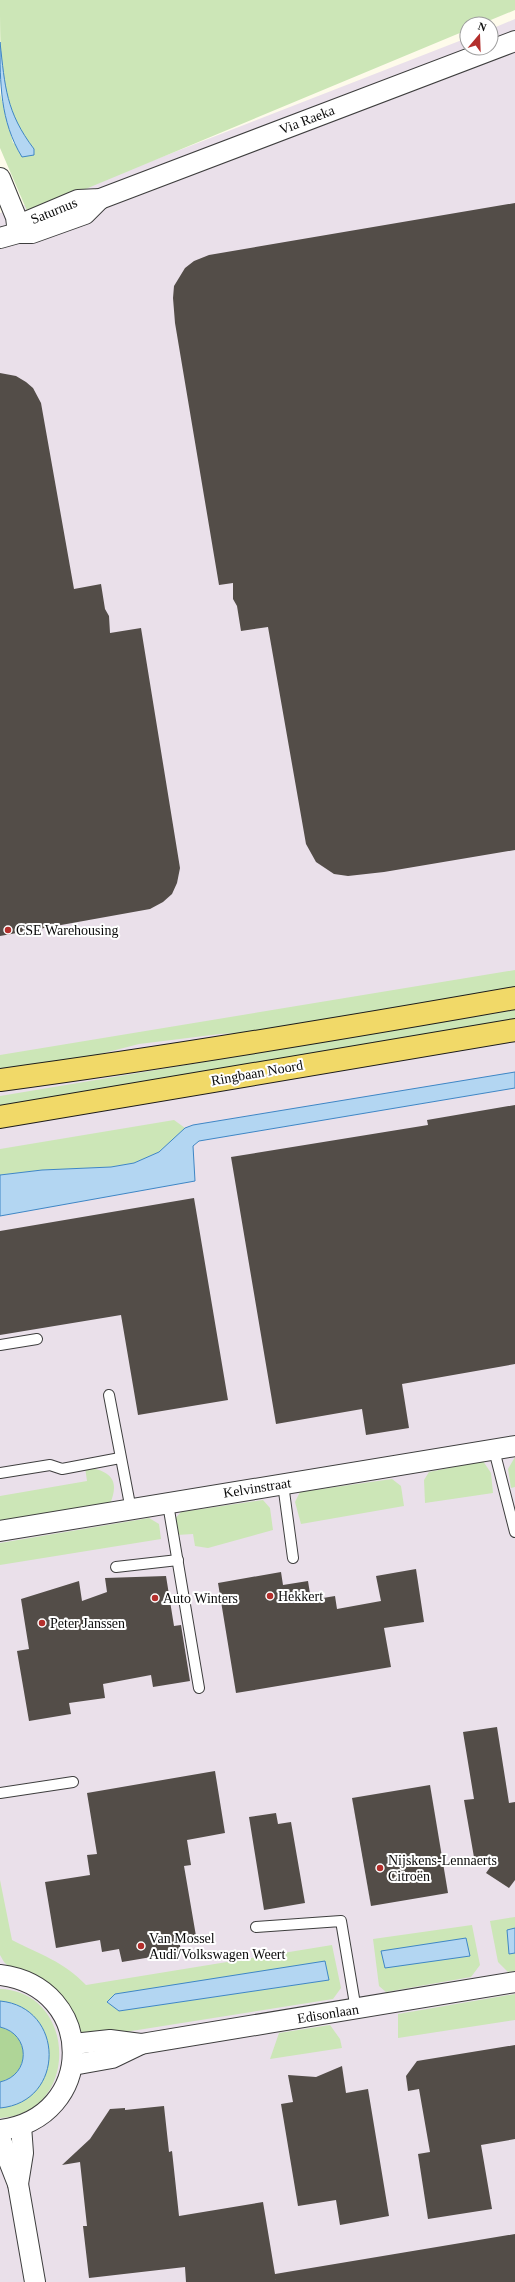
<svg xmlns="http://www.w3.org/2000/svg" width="515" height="2282" font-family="Georgia,serif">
  <rect width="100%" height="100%" fill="#fefbeb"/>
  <path fill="#eae0ea" d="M515,19V2282H0V213L108,178L467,38V48H491V29Z"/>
  <g fill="#cce6b7" fill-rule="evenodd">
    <path d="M0,0H515V10L481,24H467V30L28,213L0,148V93L13,143L34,149C23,135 13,119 7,101C0,74 0,29 0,0Z"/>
    <path d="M515,970V990L263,1032L220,1034L139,1044L73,1061L0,1071V1055Z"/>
    <path d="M515,1010V1022L0,1108V1096Z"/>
    <path d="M174,1120L185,1128L159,1152L134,1163L111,1167L42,1170L0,1175V1149Z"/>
    <path d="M515,1457V1487L511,1488L508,1469Z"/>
    <path d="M483,1461L491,1473L493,1493L425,1503L424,1480L429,1472Z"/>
    <path d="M85,1467C109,1470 121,1479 110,1504L0,1523V1496L87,1481Z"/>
    <path d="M392,1479L401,1486L404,1506L301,1524L295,1502L300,1492Z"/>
    <path d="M263,1500L270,1508L273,1530L208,1548L195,1546L193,1534L177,1535L173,1521L181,1512Z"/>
    <path d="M149,1518L159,1524L161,1539L0,1565V1543Z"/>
    <path d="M0,1880L12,1940C41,1955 63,1961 86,1985L332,1945L341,1988L333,1999L81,2039L4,1962L0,1955ZM329,1980L119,2011L107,2002L115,1994Z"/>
    <path d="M515,1917V1928L507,1930L510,1954L515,1953V1971L508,1972L498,1962L490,1921Z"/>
    <path d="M472,1925L480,1965L471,1977L386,1992L379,1986L373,1939ZM466,1939L469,1956L385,1967L382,1951Z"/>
    <path d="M0,1989C77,1991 81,2114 0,2118V2108C65,2099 65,2010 0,2001Z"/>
    <path d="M515,1994V2020L398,2038V2014Z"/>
    <path d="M330,2025L340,2039L342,2048L270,2059L279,2033Z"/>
  </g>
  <path fill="#afd597" d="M0,2027C31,2034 31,2075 0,2082Z"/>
  <g fill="#b3d6f2" stroke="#3e86c5">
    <path d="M0,42C5,87 6,112 34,149V155L22,157C0,121 0,83 0,42Z"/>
    <path d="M515,1072V1088L199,1141L193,1146L195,1181L0,1216V1175L42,1170L111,1167L134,1163L159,1152L185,1128L193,1125Z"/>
    <path d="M515,1928V1953L509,1954L507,1930Z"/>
    <path d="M466,1938L470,1956L385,1968L381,1951Z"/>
    <path d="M325,1961L329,1980L119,2011L107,2002L115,1994Z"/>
    <path d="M0,2001C65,2007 66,2102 0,2108V2082C31,2075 31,2034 0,2027Z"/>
  </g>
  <g fill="#534d48">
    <path d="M515,203V850L384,872L348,876L334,874L316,862L306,844L268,627L241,631L237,606L233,599V583L219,585L175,323L173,298L174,286L185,268L194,261L209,255Z"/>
    <path d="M0,373L16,376L26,382L33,388L41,403L74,589L101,584L105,609L109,616L110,633L141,628L180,868L177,883L172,894L163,902L150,909L0,936Z"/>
    <path d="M515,1105V1364L402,1384L409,1428L366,1435L362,1409L276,1424L231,1157L428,1125L427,1120Z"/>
    <path d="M194,1198L228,1400L138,1415L121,1315L0,1335V1231Z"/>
    <path d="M416,1569L424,1622L384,1628L391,1667L236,1693L218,1583L281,1572L283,1585L308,1581L311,1600L335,1596L337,1609L381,1601L376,1576Z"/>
    <path d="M166,1576L174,1626L181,1625L190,1681L153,1687L151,1675L103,1684L105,1698L69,1703L71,1714L29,1721L17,1651L29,1649L21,1599L79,1581L82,1601L107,1592L105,1578Z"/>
    <path d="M497,1727L509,1803L515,1802V1880L509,1888L486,1873L496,1859L475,1863L464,1800L474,1799L463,1732Z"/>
    <path d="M215,1771L225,1833L187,1840L191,1865L184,1866L196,1936L179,1939L181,1952L122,1962L119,1949L102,1952L100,1940L56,1948L45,1882L90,1875L87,1855L97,1854L87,1793Z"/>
    <path d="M430,1785L448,1893L371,1906L352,1798Z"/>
    <path d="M276,1813L278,1824L291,1822L305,1903L264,1910L249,1817Z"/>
    <path d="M515,2045V2139L481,2145L492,2209L428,2219L418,2154L430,2152L419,2089L408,2091L406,2076L417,2061Z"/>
    <path d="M342,2066L346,2093L368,2089L389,2216L340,2225L336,2200L298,2206L281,2104L293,2102L288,2075L316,2077Z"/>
    <path d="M164,2106L169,2152L172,2151L179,2216L263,2202L276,2280L275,2274L515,2234V2282H186L185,2267L89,2278L83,2226H87L80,2162L62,2165L90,2139L110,2109L125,2108V2110Z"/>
  </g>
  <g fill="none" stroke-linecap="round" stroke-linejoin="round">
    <defs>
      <g id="service">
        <path d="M0,1345L37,1339"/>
        <path d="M109,1395L131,1510"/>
        <path d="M494,1450L515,1532"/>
        <path d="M0,1473L50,1465L62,1469L120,1458"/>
        <path d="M283,1484L293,1558"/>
        <path d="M168,1504L199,1688"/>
        <path d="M116,1567L178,1560"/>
        <path d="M0,1793L73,1782"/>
        <path d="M256,1927L341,1921L356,2010"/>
      </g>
      <g id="minor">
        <path d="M0,178L16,217L18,233"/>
        <path d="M18,233L26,222L78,200L100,199L515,41"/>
        <path d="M0,238L18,233H32L85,214L100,199"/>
        <path d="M0,1531L515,1446"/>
        <path d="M0,1975C97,1987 97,2118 0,2130"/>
        <path d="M73,2044L110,2040L141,2044"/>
        <path d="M73,2065L112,2058L141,2044L515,1982"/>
        <path d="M0,2138L18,2184L35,2282"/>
        <path d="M18,2184L23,2153L21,2126"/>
      </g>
      <g id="primary">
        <path d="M0,1080C172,1057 344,1028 515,998"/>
        <path d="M0,1117L515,1030"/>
      </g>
    </defs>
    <use href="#service" stroke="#3e3e3e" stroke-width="12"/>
    <use href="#minor" stroke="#3e3e3e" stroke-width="22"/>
    <use href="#primary" stroke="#1c1c1c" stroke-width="24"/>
    <use href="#service" stroke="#fff" stroke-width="10"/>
    <use href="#minor" stroke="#fff" stroke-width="20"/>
    <use href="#primary" stroke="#f1d968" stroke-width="22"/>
  </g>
  <g fill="#b32f2c" stroke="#fff" stroke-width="1.5">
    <circle cx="8" cy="930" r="4"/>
    <circle cx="270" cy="1596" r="4"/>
    <circle cx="155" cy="1598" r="4"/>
    <circle cx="42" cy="1623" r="4"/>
    <circle cx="380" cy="1868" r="4"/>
    <circle cx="141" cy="1946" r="4"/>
  </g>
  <g text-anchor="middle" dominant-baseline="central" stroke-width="4" stroke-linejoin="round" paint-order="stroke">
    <g font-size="14" fill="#0b0b0b" stroke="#fff">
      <text transform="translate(307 120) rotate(-21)">Via Raeka</text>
      <text transform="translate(54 211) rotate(-22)">Saturnus</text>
      <text transform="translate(257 1073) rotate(-10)">Ringbaan Noord</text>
      <text transform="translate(257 1488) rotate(-9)">Kelvinstraat</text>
      <text transform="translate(328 2014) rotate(-9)">Edisonlaan</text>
    </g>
    <g font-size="14" fill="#0b0b0b" stroke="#fff" text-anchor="start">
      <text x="16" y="930">CSE Warehousing</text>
      <text x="278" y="1596">Hekkert</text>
      <text x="163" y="1598">Auto Winters</text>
      <text x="50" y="1623">Peter Janssen</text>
      <text x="388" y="1860">Nijskens-Lennaerts<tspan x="388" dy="16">Citroën</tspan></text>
      <text x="149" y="1938">Van Mossel<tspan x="149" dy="16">Audi/Volkswagen Weert</tspan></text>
    </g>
  </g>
  <g transform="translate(479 36) rotate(19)"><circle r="19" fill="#ffffff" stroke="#9d9d9d"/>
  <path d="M0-3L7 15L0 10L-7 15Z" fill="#b32f2c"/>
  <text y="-6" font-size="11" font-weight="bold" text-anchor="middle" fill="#0b0b0b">N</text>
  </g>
</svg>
